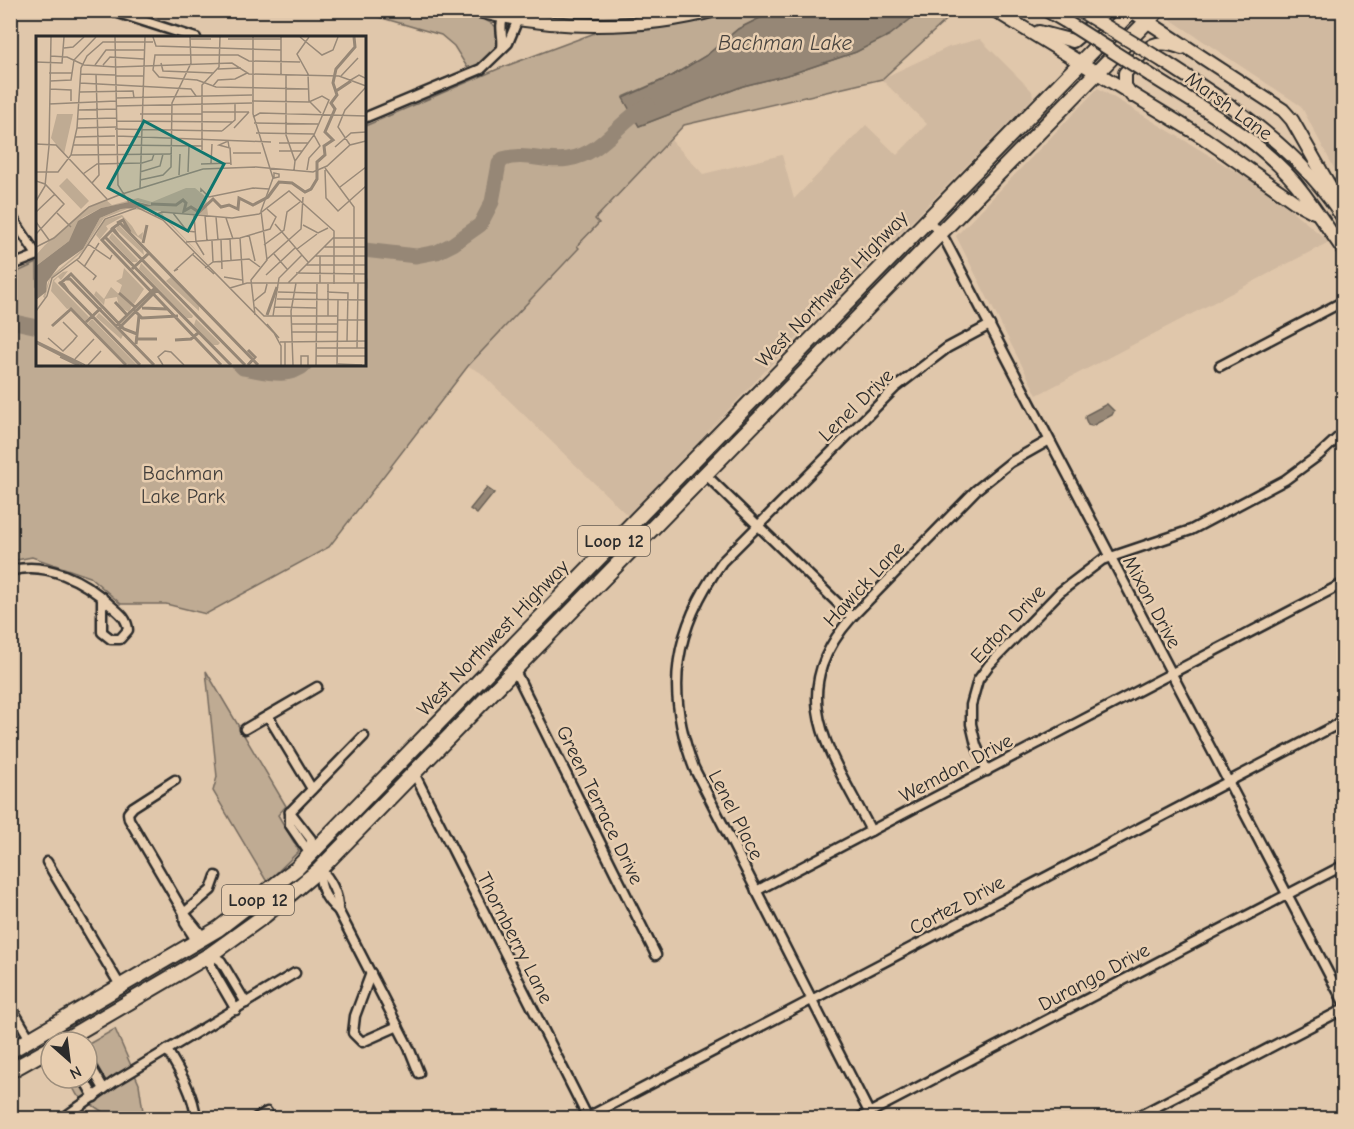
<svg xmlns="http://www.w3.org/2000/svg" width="1354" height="1129" font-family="'Comic Neue',sans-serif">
  <rect width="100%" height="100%" fill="#e0c7ab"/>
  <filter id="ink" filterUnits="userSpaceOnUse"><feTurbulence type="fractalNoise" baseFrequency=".0167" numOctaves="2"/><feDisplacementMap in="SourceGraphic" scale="12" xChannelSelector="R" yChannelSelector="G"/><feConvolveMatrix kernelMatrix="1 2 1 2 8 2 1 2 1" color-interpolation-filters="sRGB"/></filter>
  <g filter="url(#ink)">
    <g fill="#d0b9a0">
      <path d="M1178,10L1343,11V185L1301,106L1170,19Z"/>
      <path d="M980,39L1032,91L1033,98L783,352L628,516L480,372L468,366L579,249L577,246L599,223L595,219L670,139L703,174L782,155L794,199L866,125L897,155L927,124L881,79L949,47Z"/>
      <path d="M1098,88L1250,180L1277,198L1329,242L1037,395L956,236Z"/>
    </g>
    <g fill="#bfab93" stroke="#756b5f" stroke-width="1.5">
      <path d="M358,11C390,11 480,4 499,30C499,51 490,68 467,67L454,46L441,35Z"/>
      <path d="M654,11H788L760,18L738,29L707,55L672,76L623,97L639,126L743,86L791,74L856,52L921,11H956L882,79L684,125L595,219L599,223L577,246L579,248L468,366L329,547L206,614L166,604H121L90,577L32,557L11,561V275L37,263L38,364H364L365,126L498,69Z"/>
      <path d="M206,671L286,806L278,815L299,851L267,882L213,791L217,777Z"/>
      <path d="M115,1029L139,1084L144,1118H107L106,1114L77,1095L68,1078H87V1045Z"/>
    </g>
    <g fill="#968776" stroke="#6b6258" stroke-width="1.5">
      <path d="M788,10L921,11L890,35L856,52L791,74L743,86L639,126L623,98L672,76L707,55L738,29L760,18Z"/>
      <path d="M1107,404L1114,411L1112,415L1092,426L1088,425L1085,418L1086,415Z"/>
      <path d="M487,488L494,493L477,514L470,509Z"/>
    </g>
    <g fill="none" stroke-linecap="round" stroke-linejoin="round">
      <g stroke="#968776" stroke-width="15">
        <path d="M364,250L416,256L437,252L453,244L480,225L492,202L499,164L503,159C525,152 546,163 568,159C603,154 619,120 648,105"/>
        <path d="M10,321L38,327"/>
        <path d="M239,364L243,368C264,371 288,380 306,364"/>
      </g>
      <defs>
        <g id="minor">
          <path d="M109,10L196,38"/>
          <path d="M502,48C504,37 498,25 504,17"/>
          <path d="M364,118L481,69L508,43L518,19"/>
          <path d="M10,214L37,255"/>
          <path d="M927,218L945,240L1344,1003"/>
          <path d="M10,266L38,255"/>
          <path d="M1220,366L1344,301"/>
          <path d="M705,474L852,617"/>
          <path d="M10,571C45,560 85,581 109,604C118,612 127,617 128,630L120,639H111L102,632V597"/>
          <path d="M514,669L656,955"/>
          <path d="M268,716L312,789"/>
          <path d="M245,729L317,687"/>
          <path d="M987,771L976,745L971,724V705L978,680L989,665L1060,592L1102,560L1191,530L1285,480L1319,455L1344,432"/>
          <path d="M414,773L588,1118"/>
          <path d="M175,780L133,807L128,813L129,819L184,913L201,934L202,939"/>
          <path d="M290,812L364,736"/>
          <path d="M290,812L311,839L310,854"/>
          <path d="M290,812V825L310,854"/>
          <path d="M871,831C832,753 782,696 852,617L976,490L1011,462L1048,441"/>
          <path d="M47,862L121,987"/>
          <path d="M320,869C319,885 325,900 338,910L409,1048L419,1073"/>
          <path d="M320,869C330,878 339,895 338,910"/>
          <path d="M756,891L1344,583"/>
          <path d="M184,913L211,890L216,876"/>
          <path d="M184,913L185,923L194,937L202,939"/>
          <path d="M211,954V967L236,1010"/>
          <path d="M211,954L221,961L246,1003"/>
          <path d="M371,973L355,1016L353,1033L362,1042L398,1026"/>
          <path d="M10,1005L30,1039"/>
          <path d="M167,1050C180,1072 193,1092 196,1118"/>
          <path d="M87,1060L104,1089"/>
          <path d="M83,1078L94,1097"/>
          <path d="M63,1118L114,1082L295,973"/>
          <path d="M256,1118L267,1112"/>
          <path d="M586,1118L1344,721"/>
          <path d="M859,1118L1344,865"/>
          <path d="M872,1118L694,768C664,690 674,629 722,562L896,387L947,348L990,325"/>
          <path d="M1135,1118L1344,1009"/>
        </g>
        <g id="secondary">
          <path d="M473,10C551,29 638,31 716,10"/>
          <path d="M994,10L1204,138L1295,202L1314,212"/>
          <path d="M1046,10L1065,21"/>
          <path d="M1130,10L1283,110L1292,120L1333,192L1338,211"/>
          <path d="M1039,32L1073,41L1098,20L1102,10"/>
          <path d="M1163,61C1231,105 1300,149 1344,219"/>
          <path d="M1150,75C1203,109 1266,142 1304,194C1317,212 1331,232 1344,251"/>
          <path d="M1132,96L1125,86V73C1145,51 1150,35 1182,48"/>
        </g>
        <g id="primary">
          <path d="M61,1042L211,954L264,916L320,869L1158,10"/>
          <path d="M10,1051L218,929L297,868L1132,10"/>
          <path d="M10,1071L51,1048"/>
        </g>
      </defs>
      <use href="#minor" stroke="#2b2b2b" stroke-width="13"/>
      <use href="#secondary" stroke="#2b2b2b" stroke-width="16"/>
      <use href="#primary" stroke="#2b2b2b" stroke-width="18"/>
      <use href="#minor" stroke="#e8ceb0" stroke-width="8"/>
      <use href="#secondary" stroke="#e8ceb0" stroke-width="12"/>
      <use href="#primary" stroke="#e8ceb0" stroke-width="14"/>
      <defs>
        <g id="secondary-bridge">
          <path d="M1079,10L1163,61"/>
          <path d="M1065,21L1150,75"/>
        </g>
      </defs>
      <use href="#secondary-bridge" stroke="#2b2b2b" stroke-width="16" stroke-linecap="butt"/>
      <use href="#secondary-bridge" stroke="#e8ceb0" stroke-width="12"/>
    </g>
  </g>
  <g text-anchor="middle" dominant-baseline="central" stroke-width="5" stroke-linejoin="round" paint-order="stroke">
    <g fill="#e8ceb0" stroke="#645c53" stroke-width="1.5">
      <rect x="578" y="526" width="72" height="30" rx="4.5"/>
      <rect x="222" y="885" width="72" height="30" rx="4.5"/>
    </g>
    <g font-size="18" font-weight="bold" fill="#2b2b2b">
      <text x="614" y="541">Loop 12</text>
      <text x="258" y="900">Loop 12</text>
    </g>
    <g font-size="20" fill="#2b2b2b" stroke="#e8ceb0">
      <text transform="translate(1229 106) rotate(36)">Marsh Lane</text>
      <text transform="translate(832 289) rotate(-46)">West Northwest Highway</text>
      <text transform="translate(856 405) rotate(-44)">Lenel Drive</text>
      <text transform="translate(864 584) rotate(-47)">Hawick Lane</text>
      <text transform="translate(1152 602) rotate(62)">Mixon Drive</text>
      <text transform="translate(1008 624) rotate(-47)">Eaton Drive</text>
      <text transform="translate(493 638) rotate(-46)">West Northwest Highway</text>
      <text transform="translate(956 768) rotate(-28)">Wemdon Drive</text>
      <text transform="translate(600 805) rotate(64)">Green Terrace Drive</text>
      <text transform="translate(736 815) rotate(63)">Lenel Place</text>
      <text transform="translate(957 905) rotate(-28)">Cortez Drive</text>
      <text transform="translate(515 938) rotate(63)">Thornberry Lane</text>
      <text transform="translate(1094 977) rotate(-28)">Durango Drive</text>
    </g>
    <g font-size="20" fill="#413e3b" stroke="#e8ceb0">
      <text x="183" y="473">Bachman<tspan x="183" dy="23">Lake Park</tspan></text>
    </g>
    <g font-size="21" font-style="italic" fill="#46423e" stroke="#e8ceb0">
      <text x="785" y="43">Bachman Lake</text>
    </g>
  </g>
  <g transform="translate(36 36)">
    <rect width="330" height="330" fill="#e0c7ab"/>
    <path d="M21,78H37L28,118L15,102ZM31,142L53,165L45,173L23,150ZM150,152H159L170,161L172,179L126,176L127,179L173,228L124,178L125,175L91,173L68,182L46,216L14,243L9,262L7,261L14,241L47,213L64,182L85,173L118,170L101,165L65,172L46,182L33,205L0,230V219L9,209L48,174L70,164L76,169L102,162L116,166ZM86,179L96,190L102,200L107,196L106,204L95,196L86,181L70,190L72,193L64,203L86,229L60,199L68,184ZM83,189L107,213L108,219L80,193ZM76,197L102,224L101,226H96L73,202ZM105,227L157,280L156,282H151L103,233ZM88,232L108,253L98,268L83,257L86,249L80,245L86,242ZM32,235L25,244L22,241L18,245L53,281L49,285L35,272L31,273L15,255L17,244L27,236ZM135,241L163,270V275L130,245ZM75,251L96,270L93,276L83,271L81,261L69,263L68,269L58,259L60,255L68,263ZM63,277L87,299L85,303L60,281ZM56,283L101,329H92L55,292L52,287ZM160,283L184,307L182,309H177L158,289Z" fill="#bfab93"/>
    <path d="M98,165L118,170L85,173L64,182L47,213L23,230L11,246L10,256L0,264V230L33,205L42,185L65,172Z" fill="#968776"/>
    <path fill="none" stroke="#968776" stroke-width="3" d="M300,55L315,45M115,168L140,169L147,164L150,167L148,175L155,171L163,176L177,163L185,171L193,169L202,173L203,162L217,169L232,161L243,146L256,147L269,156L275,153L281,143V126L289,119L288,110L297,104L289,96L299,73L295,67L301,59L297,47L300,33L319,11L318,1M81,187L87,184L94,196M75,192L209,329M76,194L66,204L185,329M82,199L77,192L84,187L222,329M69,201L195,329M107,207L111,189M96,233L112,218M29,243H34L118,329M23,246L104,329M32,255L26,246L35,238L88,293L101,298M83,257L100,272M79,266L92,280M106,272L131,273M98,274L106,282L142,280M231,279L241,251M50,286L65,272M16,290L35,273L90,329M80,290L119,252M83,292L121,254M101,303H121M139,304L155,303L162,297M100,308L103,280M212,329L219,321L212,314"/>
    <path fill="none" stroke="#988978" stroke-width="1.5" d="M79,1L82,149L94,168L127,184L238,297L245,310V329M117,1L120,10L245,14M217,1V78L237,142L225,175L231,224L215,244L219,279M264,1L286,19L297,14L302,1M273,1L261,18L272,38L273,65L285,77M154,3H175M192,3H245M28,12L37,11L48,1M14,20L31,21L48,29L80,31L196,27L213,38L303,40L330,50M0,26L26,27L28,1M264,26L213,25L202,19H119L117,34L123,41L161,44L180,51L272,53M125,27L127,35L178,37M59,29L70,14H108M67,29L74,21L108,23M182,33L205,32M13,37H36M45,38L79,39M245,39V1M250,39V99L259,125M80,40H108M305,40L322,22M14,45L35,44L38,24L60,1M313,45L323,39L329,42M44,47L155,53L160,60M177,50L182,44L199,43L211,37M14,53L35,54V65M44,56L97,55L98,62M80,62L216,59M216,65L273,66L286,60L293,64L278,99L259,125L258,134M13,68L80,65M80,70L216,67M42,74L80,73M166,76H213M104,78H166M217,81L224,77L330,80M42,83L80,82M80,85L197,86M218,87L282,88M41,92L80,91M198,92L213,76M79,93L186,95M186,95L199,84V67M220,97L278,98M81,100L235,106M39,101L79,100M243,107H272M0,108L20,109L71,163M37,109H79M81,109L166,110M314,109L302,91L309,74L330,51M193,111L192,105L183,109L194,112L195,129M299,111L315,97L330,96M166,114V49L183,31L184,1M243,115H266M197,117H225M35,119L136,118M175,127L176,108M165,128L195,127M289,132L318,171V247M271,134L273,122L284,110L278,99M289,134L290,162L302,175L330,150M0,136H22L35,119L41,92L45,32L51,20L67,6H117M104,136L124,130L127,118M152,136L153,110M238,137L243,138V141L238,142ZM47,138L61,128L106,127L116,124L118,118M143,139L144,118M104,144L127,139L135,131L136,67L155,27L154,1M0,145L9,148L28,168L0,198M56,147L63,139L60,38M304,151L330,131M104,153L109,1M165,156V153L173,161L217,152L233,153M0,165L9,150L13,110L15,1M0,176L19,158M21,177L35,191M137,177L151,195L160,196M119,179L126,176L196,182L223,178L253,155L298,195V248M158,179L160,206L168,219M169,180L171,205M180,181L182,204M190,182L197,203M0,186L13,204M239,188L272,226M267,189L282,197L292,192M213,199L219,225M204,202L207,248M298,202H330M194,203L195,224M185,204L186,233M176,205L177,226M150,206L204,202L234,193L240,181L231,173M52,208L74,223L76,219M228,209L248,194L251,176L264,166M0,211L18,202L53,171L83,159L167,133L220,131L277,136L291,130L314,109L330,105M288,211H330M261,213L281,198M156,218L178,238M238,218L251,233M279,220H330M284,220V247M41,224L60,240L57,244M230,224L265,193L267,161M270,229H330M48,231L63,207M169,232L177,226L213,223L224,231M142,233L138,235L158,217M260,237L330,238M230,239L259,212M188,241L206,244M252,247L298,201M292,248V280M194,252L211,247H330M242,256L280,257M291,256L312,257L311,305M241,263L330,264M218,265L229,256L231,248M219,271L228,280H302M239,271L281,272M0,275L11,260L16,242L43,222L69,183L100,172M237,280L243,242L266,219M302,284H330M231,288L243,302M255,288H302M255,296H302M12,302L27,315L37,305L41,300L27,286M0,305L49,329M0,306L46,329M244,306L330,305M0,307L43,329M280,312H330M321,312L322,247M280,320H330M24,321L41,329M39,323L58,303M302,328L326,329M52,329L65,315M127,329L122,321L129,315L135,316L148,329M249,329V306M257,329L255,275L260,247M265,329V320H272V329M280,329L281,248M301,329L302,264"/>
    <path fill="#0f766e" fill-opacity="0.15" stroke="#0f766e" stroke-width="3" d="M108,85L188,128L152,195L72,152Z"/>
    <rect width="330" height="330" fill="none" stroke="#2b2b2b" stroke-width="3"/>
  </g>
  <rect width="1354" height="1129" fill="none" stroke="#e8ceb0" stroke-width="36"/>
  <rect x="18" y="18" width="1318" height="1093" fill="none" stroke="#2b2b2b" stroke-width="2" filter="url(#ink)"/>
  <g transform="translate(69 1060) rotate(152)"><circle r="28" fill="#e8ceb0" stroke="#9c8d7b" stroke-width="1.5"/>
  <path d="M0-4.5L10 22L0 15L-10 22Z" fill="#2b2b2b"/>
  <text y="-9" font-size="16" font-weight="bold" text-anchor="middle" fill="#2b2b2b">N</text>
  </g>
</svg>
